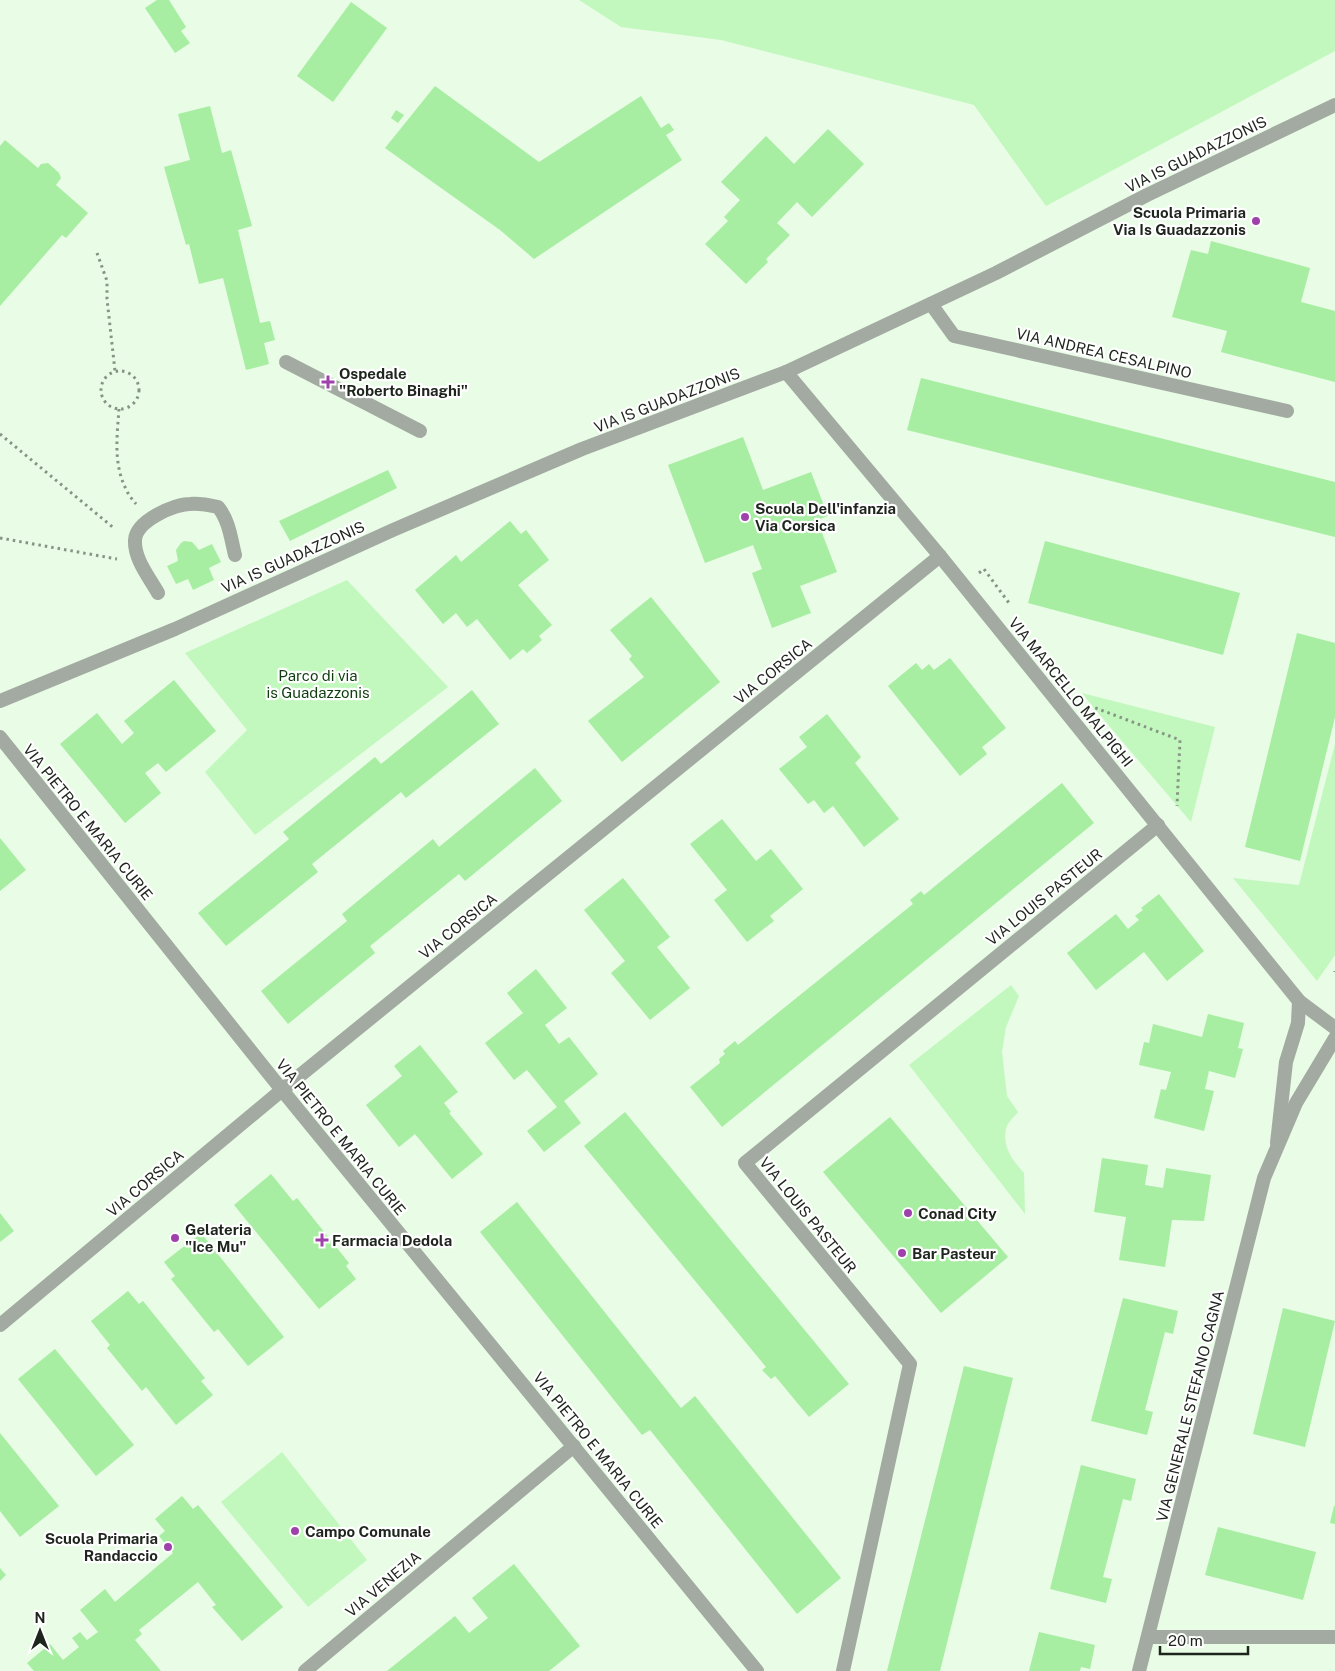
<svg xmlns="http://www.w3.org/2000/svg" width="1335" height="1671" font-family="'Public Sans',sans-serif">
  <rect width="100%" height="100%" fill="#e8fce6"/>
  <g fill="#c2f8be">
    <path d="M579,0H1335V51L1046,206L974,105L721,40L621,27Z"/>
    <path d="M347,580L448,687L255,835L205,772L247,730L185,653Z"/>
    <path d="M1082,693L1215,727L1191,822L1093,707Z"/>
    <path d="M1335,744V955L1317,981L1233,878L1299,885Z"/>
    <path d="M1011,985L1019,996L1006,1027L1002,1052L1007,1096L1018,1112C1014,1117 1007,1123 1006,1129C1002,1147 1013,1161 1024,1173L1025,1214L909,1065Z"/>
    <path d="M282,1452L367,1560L308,1607L221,1502Z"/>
  </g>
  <g fill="#a7eda2">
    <path d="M157,0H169L186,27L181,31L190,43L175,53L145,8Z"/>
    <path d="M351,2L387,28L333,102L297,76Z"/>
    <path d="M435,86L539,162L641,96L661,128L669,123L674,130L666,135L682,160L534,259L500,230L385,148Z"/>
    <path d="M210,106L222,153L231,150L252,226L238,230L260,323L270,321L275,340L264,343L269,364L246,370L223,278L199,284L189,244L186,245L164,167L190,160L178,114Z"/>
    <path d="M396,110L404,115L398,123L391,118Z"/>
    <path d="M828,129L864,164L812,217L797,202L777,223L790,235L766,259L768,262L746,284L705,244L728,221L724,217L740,200L721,182L766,136L794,164Z"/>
    <path d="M5,140L38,168L41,164L48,163L59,173L61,178L56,185L88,213L66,238L62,235L0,306V146Z"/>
    <path d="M1211,241L1310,268L1301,302L1335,311V382L1221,352L1227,331L1172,317L1191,250L1208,254Z"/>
    <path d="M921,378L1335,482V537L907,430Z"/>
    <path d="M743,437L763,490L811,472L828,516L817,520L837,572L800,586L811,613L772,628L752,573L762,569L753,545L705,563L668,465Z"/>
    <path d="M388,470L397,488L290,541L279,521Z"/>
    <path d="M510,521L521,534L526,530L549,560L518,585L552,625L539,636L542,640L527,653L523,649L510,660L477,619L467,627L456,613L443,624L415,590L456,555L461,562Z"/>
    <path d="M184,541L192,542L199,550L212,544L221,562L209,568L214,580L193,590L188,579L176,584L167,566L178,561L176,550L181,543Z"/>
    <path d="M1045,541L1240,593L1223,655L1028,603Z"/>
    <path d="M651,597L720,682L622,762L588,721L644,677L629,659L632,656L610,630Z"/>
    <path d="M1297,633L1335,643V717L1300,861L1245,847Z"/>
    <path d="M950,658L1006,728L982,747L987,754L960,776L888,686L916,663L922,670L929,664L934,670Z"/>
    <path d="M174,680L216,731L166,772L158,763L145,773L161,793L125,823L60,744L97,713L122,744L134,733L124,721Z"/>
    <path d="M472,690L499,724L406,798L401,792L312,864L318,872L226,946L198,913L289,839L283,832L375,757L381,764Z"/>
    <path d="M827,714L861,757L855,763L899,819L864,847L833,806L824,813L814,800L808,804L779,769L807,747L799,737Z"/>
    <path d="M535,768L562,801L465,881L459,874L370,946L375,953L288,1024L261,991L347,921L342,914L433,839L439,847Z"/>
    <path d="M1062,783L1094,823L722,1127L690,1087L720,1063L719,1059L725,1054L723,1051L735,1041L738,1045L913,904L910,900L921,891L924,895Z"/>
    <path d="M722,819L756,861L771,849L803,889L770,916L774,921L747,942L714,900L727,890L690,844Z"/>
    <path d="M0,838L26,870L0,891Z"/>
    <path d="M623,878L670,937L657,947L690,988L650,1020L611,973L625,961L584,910Z"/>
    <path d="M1159,894L1204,951L1167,981L1144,952L1096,990L1067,953L1116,914L1128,929L1139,920L1135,916L1143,910L1141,908Z"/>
    <path d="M536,969L567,1008L545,1025L559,1044L569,1037L598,1074L564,1101L581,1123L544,1152L527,1131L557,1107L527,1070L514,1080L485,1043L523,1013L507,993Z"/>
    <path d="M1208,1014L1244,1023L1238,1048L1243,1049L1235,1078L1209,1071L1205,1089L1214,1091L1204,1131L1154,1118L1161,1089L1166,1090L1171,1072L1139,1065L1144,1042L1149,1043L1153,1024L1202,1037Z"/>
    <path d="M420,1045L458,1092L444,1103L451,1112L449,1113L483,1154L452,1179L415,1134L399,1147L366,1105L402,1076L394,1066Z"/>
    <path d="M625,1112L849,1384L809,1417L775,1376L771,1379L762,1370L766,1367L584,1146Z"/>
    <path d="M890,1117L1008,1257L941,1313L823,1172Z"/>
    <path d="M1102,1158L1148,1165L1145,1185L1163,1188L1166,1168L1211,1175L1204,1221L1172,1220L1165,1267L1119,1260L1126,1217L1094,1212Z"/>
    <path d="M271,1174L293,1201L297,1198L349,1263L346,1266L356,1279L319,1309L234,1205Z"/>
    <path d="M517,1202L681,1408L695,1396L841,1578L797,1614L650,1430L642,1435L480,1232Z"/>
    <path d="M0,1213L14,1231L0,1242Z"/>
    <path d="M201,1233L284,1337L248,1366L218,1329L214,1332L171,1279L175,1276L164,1262Z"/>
    <path d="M128,1291L139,1304L143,1301L205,1378L201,1381L213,1395L176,1425L146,1387L142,1391L107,1348L110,1345L91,1321Z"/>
    <path d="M1123,1298L1178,1311L1173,1334L1165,1332L1145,1410L1153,1412L1147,1435L1091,1421Z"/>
    <path d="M1283,1308L1335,1321L1305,1447L1253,1434Z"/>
    <path d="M55,1349L134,1445L96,1476L18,1379Z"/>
    <path d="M964,1366L1013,1378L940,1671H887Z"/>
    <path d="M0,1433L59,1506L20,1537L0,1511Z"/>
    <path d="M1081,1465L1136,1479L1131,1501L1123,1499L1103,1577L1112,1579L1106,1603L1050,1589Z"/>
    <path d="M182,1496L193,1509L198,1505L283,1607L242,1641L212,1607L216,1605L198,1582L139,1630L142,1634L135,1640L161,1671H34L27,1663L50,1644L63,1660L79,1647L72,1638L80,1632L87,1640L98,1632L80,1610L105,1589L115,1602L173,1553L159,1536L165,1531L155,1519Z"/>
    <path d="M1334,1506H1335V1524L1330,1523Z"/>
    <path d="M1218,1527L1316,1552L1303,1600L1205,1575Z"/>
    <path d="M514,1564L580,1646L549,1671H387L455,1616L469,1633L488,1618L472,1598Z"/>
    <path d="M0,1568L6,1575L0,1581Z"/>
    <path d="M1039,1632L1095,1645L1090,1669L1081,1667L1080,1671H1029Z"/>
  </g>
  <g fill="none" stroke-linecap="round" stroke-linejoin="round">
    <g stroke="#879485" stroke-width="3" stroke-dasharray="2.5 4" stroke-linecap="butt">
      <path d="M97,253L107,281V299L115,371"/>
      <circle cx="120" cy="390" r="19"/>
      <path d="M119,409C117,437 113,465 127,491C129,496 133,500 136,504"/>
      <path d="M0,434L115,529"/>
      <path d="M0,538L117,559"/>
      <path d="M979,573L984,569L1009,603"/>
      <path d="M1089,708L1093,707L1180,740L1177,806"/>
      <path d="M1335,971V972"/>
    </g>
    <g stroke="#a2aaa1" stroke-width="14">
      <path d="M286,362L420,431"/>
      <path d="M158,593C149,577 134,559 135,540C136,521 174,504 190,504C200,503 209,505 218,507C229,520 231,539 235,555"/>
    </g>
    <g stroke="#a2aaa1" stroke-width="14">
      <path d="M931,304L954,336L1287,411"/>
      <path d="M786,372L940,556L1299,1001L1335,1028"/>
      <path d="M0,737L282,1090"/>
      <path d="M1277,1143L1286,1062L1298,1023L1299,1001"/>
      <path d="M0,1325L282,1090L940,556"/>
      <path d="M1149,1637H1335"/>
      <path d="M305,1671L574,1446"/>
      <path d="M843,1671L910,1364L745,1163L1158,825"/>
    </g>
    <g stroke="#a2aaa1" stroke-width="14">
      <path d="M0,701L175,629L393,530L582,449L786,372L996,273L1147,195L1335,105"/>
      <path d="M282,1090L757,1671"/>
      <path d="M1139,1671L1264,1178L1296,1103L1335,1038"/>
    </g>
  </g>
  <g fill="#9e41aa" stroke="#fff" stroke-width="2">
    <circle cx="1256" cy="221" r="5"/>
    <path d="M325.5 374.5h5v5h5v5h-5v5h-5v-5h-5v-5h5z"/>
    <circle cx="745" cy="517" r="5"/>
    <circle cx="908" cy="1213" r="5"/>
    <circle cx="175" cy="1238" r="5"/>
    <path d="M319.5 1232.5h5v5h5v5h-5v5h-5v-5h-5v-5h5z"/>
    <circle cx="902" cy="1253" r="5"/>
    <circle cx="295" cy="1531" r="5"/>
    <circle cx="168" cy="1547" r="5"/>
  </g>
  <g text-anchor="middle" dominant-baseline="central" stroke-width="4.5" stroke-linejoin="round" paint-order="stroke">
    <g font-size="15" fill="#1e251d" stroke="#fff">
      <text transform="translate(1196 154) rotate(-26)">VIA IS GUADAZZONIS</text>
      <text transform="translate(1104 353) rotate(13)">VIA ANDREA CESALPINO</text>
      <text transform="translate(667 400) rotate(-21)">VIA IS GUADAZZONIS</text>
      <text transform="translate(293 557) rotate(-24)">VIA IS GUADAZZONIS</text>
      <text transform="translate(773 671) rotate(-39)">VIA CORSICA</text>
      <text transform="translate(1071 692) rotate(51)">VIA MARCELLO MALPIGHI</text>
      <text transform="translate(88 822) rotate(51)">VIA PIETRO E MARIA CURIE</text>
      <text transform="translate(1044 897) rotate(-39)">VIA LOUIS PASTEUR</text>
      <text transform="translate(458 926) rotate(-39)">VIA CORSICA</text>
      <text transform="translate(341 1137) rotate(51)">VIA PIETRO E MARIA CURIE</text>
      <text transform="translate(145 1183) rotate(-40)">VIA CORSICA</text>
      <text transform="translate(808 1215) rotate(51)">VIA LOUIS PASTEUR</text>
      <text transform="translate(1190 1406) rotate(-76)">VIA GENERALE STEFANO CAGNA</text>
      <text transform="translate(598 1450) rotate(51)">VIA PIETRO E MARIA CURIE</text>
      <text transform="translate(383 1584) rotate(-40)">VIA VENEZIA</text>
    </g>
    <g font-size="15" font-weight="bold" fill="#1e251d" stroke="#fff" text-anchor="start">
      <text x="1246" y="212" text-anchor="end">Scuola Primaria<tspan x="1246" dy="17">Via Is Guadazzonis</tspan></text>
      <text x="339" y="373">Ospedale<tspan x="339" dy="17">"Roberto Binaghi"</tspan></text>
      <text x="755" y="508">Scuola Dell'infanzia<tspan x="755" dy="17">Via Corsica</tspan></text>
      <text x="918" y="1213">Conad City</text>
      <text x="185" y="1229">Gelateria<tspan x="185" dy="17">"Ice Mu"</tspan></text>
      <text x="332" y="1240">Farmacia Dedola</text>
      <text x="912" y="1253">Bar Pasteur</text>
      <text x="305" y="1531">Campo Comunale</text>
      <text x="158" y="1538" text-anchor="end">Scuola Primaria<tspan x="158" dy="17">Randaccio</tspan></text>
    </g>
    <g font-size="15" fill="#0e3e0d" stroke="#fff">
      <text x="318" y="675">Parco di via<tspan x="318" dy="17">is Guadazzonis</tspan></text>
    </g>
  </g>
  <g transform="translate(40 1631)" stroke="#ffffff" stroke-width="4" paint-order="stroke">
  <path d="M0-4L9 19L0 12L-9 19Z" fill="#1e251d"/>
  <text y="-8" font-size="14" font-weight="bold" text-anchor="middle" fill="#1e251d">N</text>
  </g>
  <path d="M1160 1646v8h88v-8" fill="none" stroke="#1e251d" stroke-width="2.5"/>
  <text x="1168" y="1646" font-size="15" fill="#1e251d" stroke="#ffffff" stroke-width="4" paint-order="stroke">20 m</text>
</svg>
